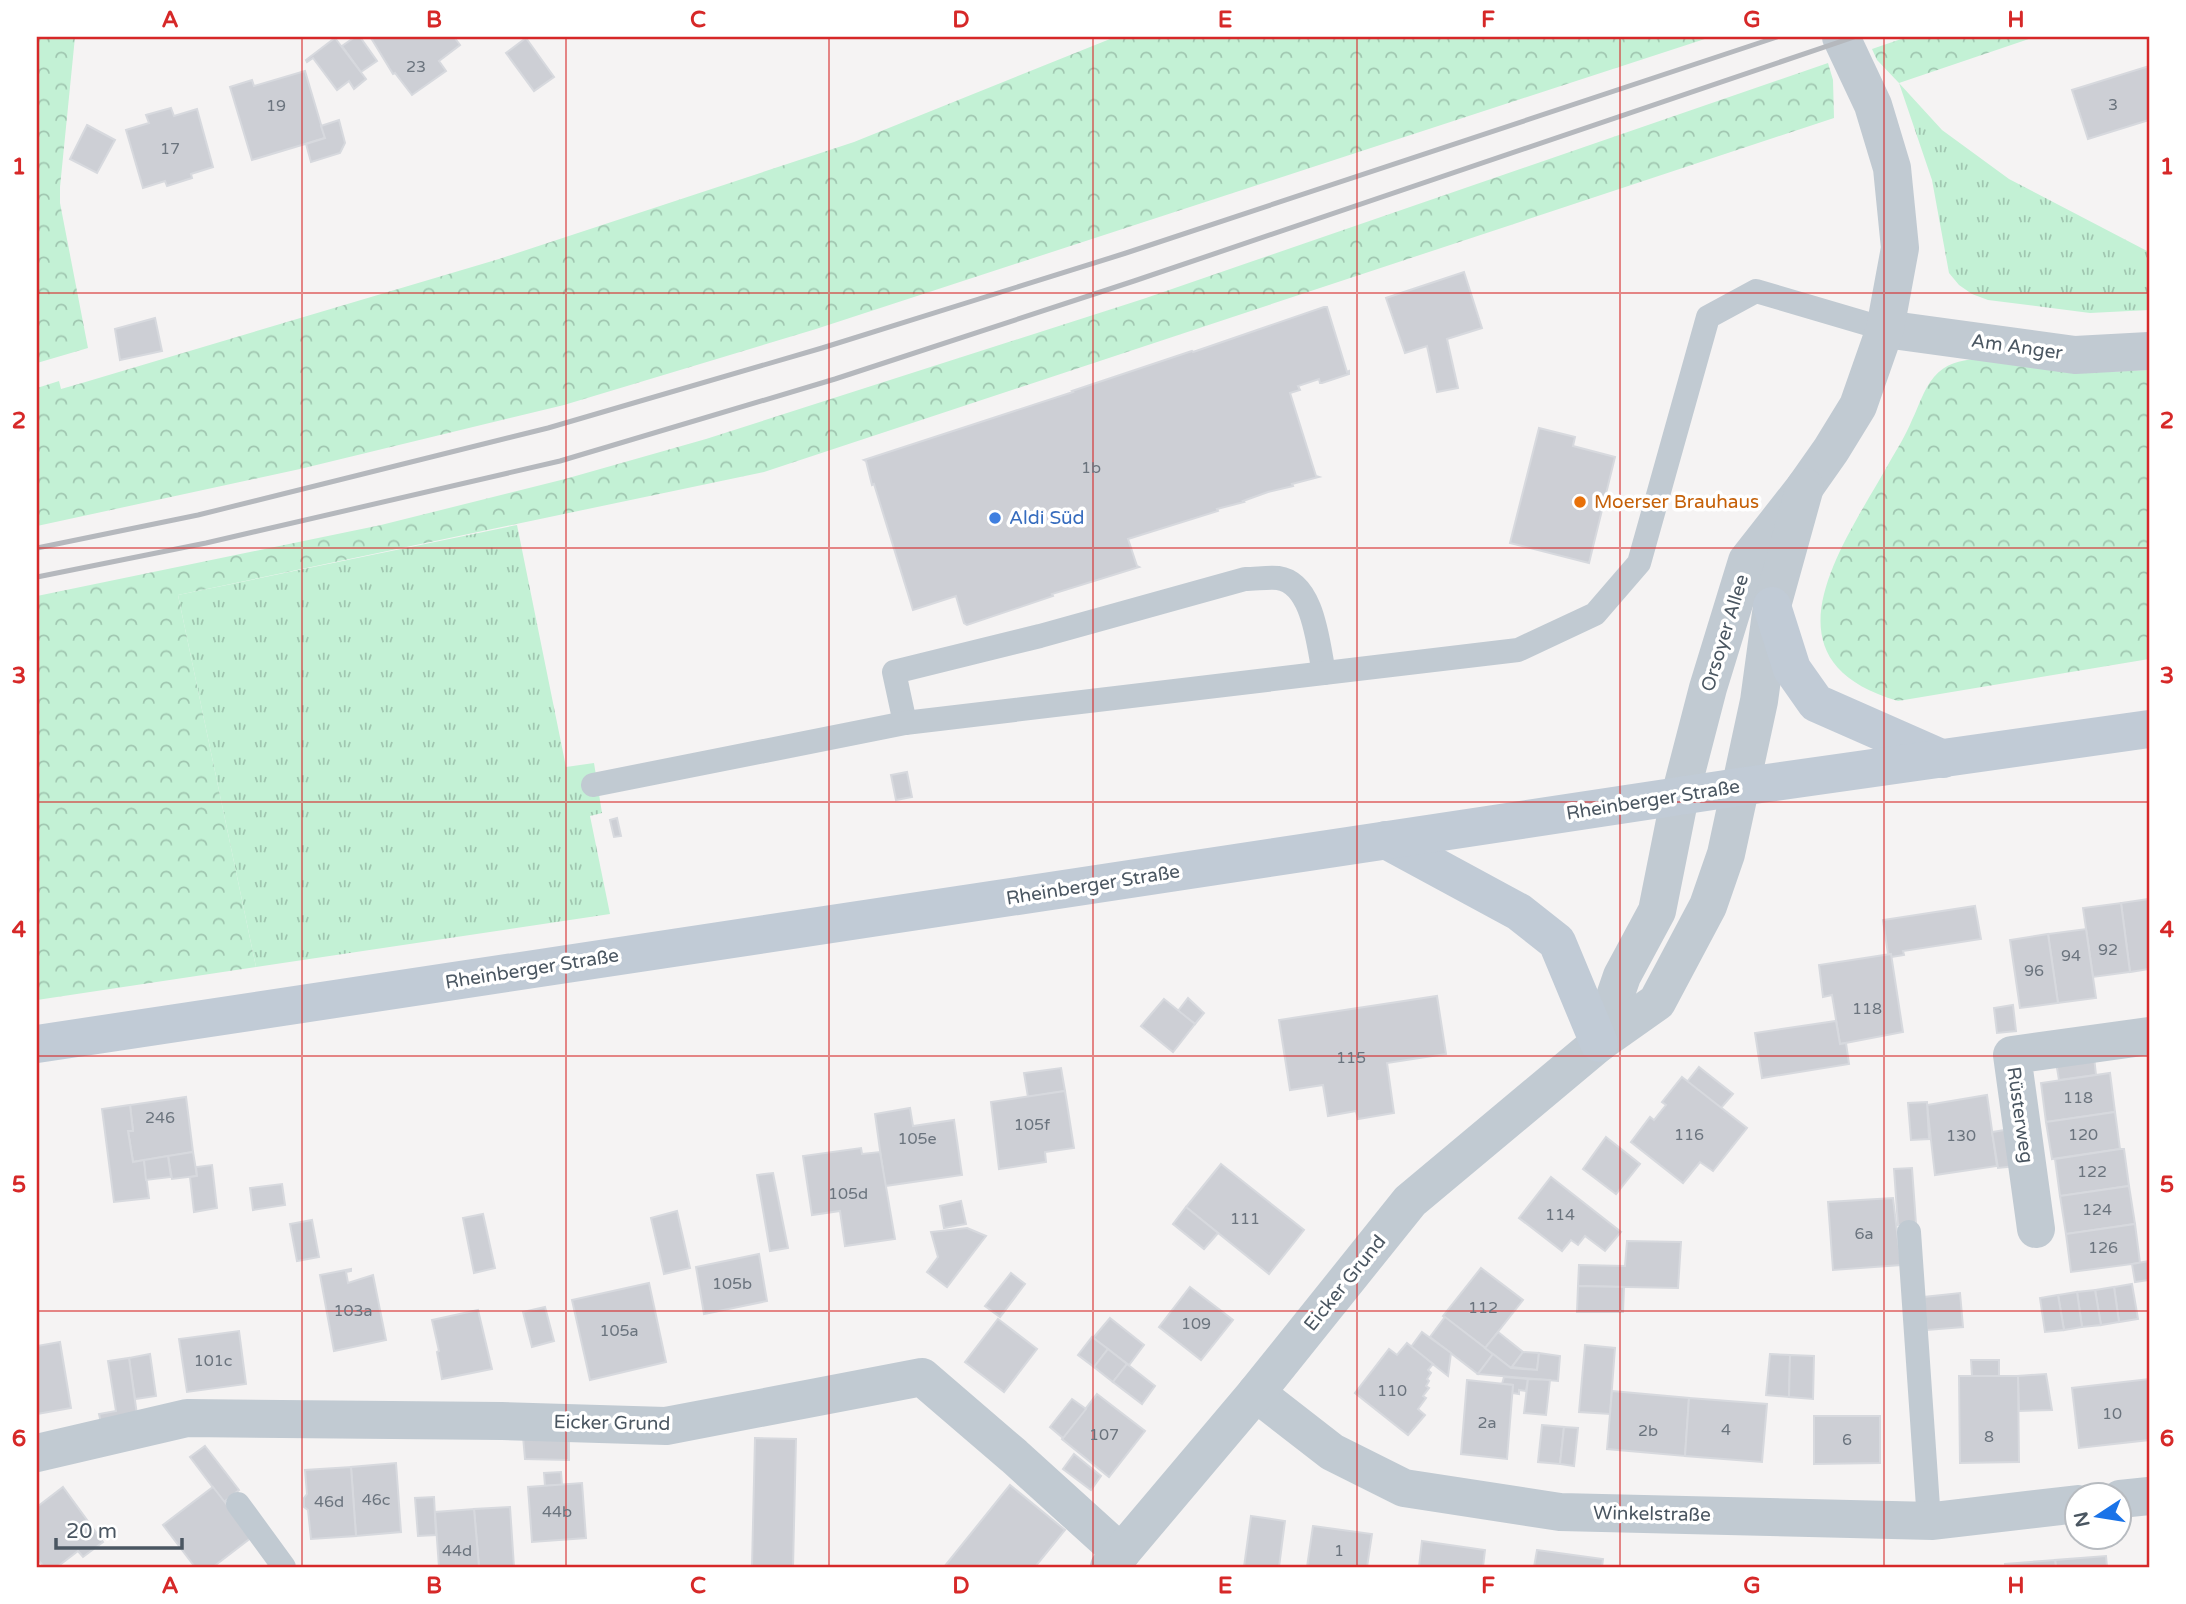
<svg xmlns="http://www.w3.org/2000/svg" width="2186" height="1604" font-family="'Varela Round',sans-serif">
  <defs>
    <pattern id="grass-tufts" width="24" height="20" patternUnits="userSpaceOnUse" patternTransform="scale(1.75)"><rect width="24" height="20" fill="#c3f1d5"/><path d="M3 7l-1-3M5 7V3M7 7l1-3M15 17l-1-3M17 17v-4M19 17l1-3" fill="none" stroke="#a0c6b0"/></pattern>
    <pattern id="forest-crowns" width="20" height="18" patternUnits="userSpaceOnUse" patternTransform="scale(1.75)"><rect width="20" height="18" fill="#c3f1d5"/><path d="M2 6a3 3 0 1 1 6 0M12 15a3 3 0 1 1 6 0" fill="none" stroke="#a0c6b0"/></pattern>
  </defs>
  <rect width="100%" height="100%" fill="#f5f3f3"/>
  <g fill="url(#grass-tufts)">
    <path d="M1899,83L1942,130L2009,179L2149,252V310L2090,313L1988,300L1972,294L1959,285L1949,273L1932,180Z"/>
    <path d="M517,525L566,767L594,763L602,813L590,816L610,914L256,967L178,595Z"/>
  </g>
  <g fill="url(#forest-crowns)">
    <path d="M37,37H75L60,187V203L88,348L37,363Z"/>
    <path d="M1115,37H1711L816,329L564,405L300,469L37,526V388L59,381L61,389L82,383L499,259L854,142Z"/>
    <path d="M1907,37H2035L1899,83L1877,60L1872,49Z"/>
    <path d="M1828,63L1833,80L1834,118L764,472L178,595L256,967L37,1000V596L381,525L565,479L706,439L1143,299Z"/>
    <path d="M1976,359L2103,372L2149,370V659L1898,701C1756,660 1844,544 1889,463C1897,449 1906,435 1912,420C1919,406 1923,390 1934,377C1945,364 1960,360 1976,359Z"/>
  </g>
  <g fill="#cdcfd5" stroke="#d7d9de" stroke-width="2">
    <path d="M355,37H360L377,61L361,72L342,46Z"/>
    <path d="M373,37H454L460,45L439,61L446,71L412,95L395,73L393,74L371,38Z"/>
    <path d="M335,38L366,79L354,89L349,81L337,90L313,58L307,62L306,60Z"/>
    <path d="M526,38L554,77L534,91L506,53Z"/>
    <path d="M2149,66V120L2088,139L2072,90Z"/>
    <path d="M305,71L325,138L252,160L230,87L252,80L254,86Z"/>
    <path d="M171,108L174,116L197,109L213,167L191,174L192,178L167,186L165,181L143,188L126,130L149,123L146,115Z"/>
    <path d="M339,120L345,143L340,153L311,162L306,144L325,138L321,126Z"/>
    <path d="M87,125L115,140L97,173L70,159Z"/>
    <path d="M1464,272L1482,328L1447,339L1458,388L1437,392L1427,346L1405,353L1386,298Z"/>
    <path d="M1324,307H1327L1347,372L1349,371V374L1322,383H1320L1319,379L1298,386L1300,390L1290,393L1316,476L1319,477L1292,484L1293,486L1268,492L1243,501L1244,502L1217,509L1218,511L1128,539L1137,566L1139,567L1052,594L1053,596L967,625L964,623L956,596L913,610L874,484L872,485L866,461L864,460L1073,392L1072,391L1192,351L1193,352Z"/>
    <path d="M155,318L162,351L120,360L115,329Z"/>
    <path d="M1539,428L1575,437L1573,446L1615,457L1589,563L1510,543Z"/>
    <path d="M907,772L912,797L896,800L891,775Z"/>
    <path d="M617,818L621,836L614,837L610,820Z"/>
    <path d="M2149,899V969L2130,972L2121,903Z"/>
    <path d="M2121,903L2130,972L2093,977L2083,908Z"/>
    <path d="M1975,906L1981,939L1903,951L1904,955L1891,957V954H1888L1883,920Z"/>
    <path d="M2086,929L2096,998L2058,1003L2048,934Z"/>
    <path d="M2048,934L2058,1003L2020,1008L2010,940Z"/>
    <path d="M1891,954L1903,1032L1840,1044L1832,995L1823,997L1819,965Z"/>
    <path d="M1437,996L1446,1054L1387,1063L1394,1113L1358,1119L1356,1111L1328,1116L1323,1085L1290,1090L1279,1020Z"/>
    <path d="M1188,998L1204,1013L1195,1024L1178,1011Z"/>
    <path d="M1164,999L1195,1024L1173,1052L1141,1026Z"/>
    <path d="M2013,1005L2016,1031L1997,1033L1994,1008Z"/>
    <path d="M1836,1021L1840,1044L1846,1043L1849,1064L1762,1078L1755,1033Z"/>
    <path d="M2094,1057L2096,1075L2059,1080L2056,1062Z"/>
    <path d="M1699,1067L1733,1094L1721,1108L1687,1082Z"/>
    <path d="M1061,1068L1065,1091L1028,1097L1024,1073Z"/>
    <path d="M2110,1073L2115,1112L2046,1122L2041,1083Z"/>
    <path d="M1682,1077L1747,1128L1713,1171L1700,1162L1683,1183L1631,1142L1650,1117L1654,1120L1666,1105L1662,1102Z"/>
    <path d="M1065,1091L1074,1148L1045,1152L1046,1162L999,1169L991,1102Z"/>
    <path d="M1987,1095L1997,1166L1935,1175L1927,1105Z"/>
    <path d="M186,1097L193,1152L133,1162L128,1131H133L130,1105Z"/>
    <path d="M1927,1102L1929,1139L1911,1140L1908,1103Z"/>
    <path d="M130,1105L133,1131H128L133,1162L144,1160L149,1198L114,1202L102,1109Z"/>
    <path d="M910,1108L913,1126L954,1120L962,1175L885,1186L875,1114Z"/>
    <path d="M2115,1112L2120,1149L2052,1159L2046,1122Z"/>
    <path d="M2011,1129L2016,1166L1998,1168L1992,1132Z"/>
    <path d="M1606,1137L1640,1164L1616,1194L1583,1169Z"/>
    <path d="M861,1148L862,1154L880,1152L895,1239L845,1246L840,1211L812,1215L803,1156Z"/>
    <path d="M2120,1149H2124L2129,1186L2060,1196L2055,1159Z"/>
    <path d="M193,1152L197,1176L172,1179L168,1156Z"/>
    <path d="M168,1156L171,1177L146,1180L144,1160Z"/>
    <path d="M1221,1164L1304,1230L1269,1274L1186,1207Z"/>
    <path d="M212,1165L217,1208L194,1212L190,1177L197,1176L196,1167Z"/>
    <path d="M1912,1168L1916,1224L1898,1225L1894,1169Z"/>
    <path d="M773,1173L788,1248L770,1251L757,1175Z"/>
    <path d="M1551,1177L1621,1232L1605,1251L1585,1236L1578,1245L1571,1240L1562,1251L1519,1218Z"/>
    <path d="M282,1184L285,1205L253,1210L250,1188Z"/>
    <path d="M2129,1186L2135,1224L2066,1234L2060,1196Z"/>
    <path d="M1893,1198L1901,1265L1833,1270L1828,1202Z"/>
    <path d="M961,1201L966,1224L944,1228L940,1206Z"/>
    <path d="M1186,1207L1218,1233L1204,1249L1173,1224Z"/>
    <path d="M677,1211L690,1268L664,1274L651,1218Z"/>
    <path d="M483,1214L495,1268L474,1273L463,1218Z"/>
    <path d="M312,1220L319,1257L297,1261L290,1224Z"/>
    <path d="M2135,1224L2140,1263L2071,1272L2066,1234Z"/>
    <path d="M967,1228L986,1236L947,1287L927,1272L938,1257L931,1232Z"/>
    <path d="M1627,1241L1681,1242L1678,1288L1578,1286L1579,1265L1625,1266Z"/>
    <path d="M759,1254L767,1301L704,1314L696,1267Z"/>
    <path d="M2149,1261V1280L2135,1282L2132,1264Z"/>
    <path d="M1481,1268L1523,1300L1485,1348L1443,1316Z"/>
    <path d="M351,1269V1271L346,1272L348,1283L373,1275L386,1340L334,1351L320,1275Z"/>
    <path d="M1011,1273L1025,1284L1000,1317L985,1306Z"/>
    <path d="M649,1283L666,1362L590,1380L572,1300Z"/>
    <path d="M2132,1284L2138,1319L2119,1322L2114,1287Z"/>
    <path d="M1578,1286L1624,1287L1623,1312H1577Z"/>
    <path d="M1190,1287L1233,1320L1201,1360L1159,1327Z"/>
    <path d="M2114,1287L2119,1322L2101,1325L2095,1290Z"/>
    <path d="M2095,1290L2101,1325L2082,1327L2077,1292Z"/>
    <path d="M2077,1292L2082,1327L2064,1330L2058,1295Z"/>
    <path d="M1960,1293L1963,1327L1927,1330L1924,1297Z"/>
    <path d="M2058,1295L2064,1330L2045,1332L2040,1298Z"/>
    <path d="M545,1307L554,1341L532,1347L523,1312Z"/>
    <path d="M478,1310L492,1369L442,1379L437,1352L439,1351L432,1320Z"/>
    <path d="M1445,1317L1493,1354L1478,1374L1430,1337Z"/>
    <path d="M1110,1318L1144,1345L1129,1365L1093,1338Z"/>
    <path d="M998,1319L1037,1349L1004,1392L965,1362Z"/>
    <path d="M239,1331L246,1384L187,1392L179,1339Z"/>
    <path d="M1422,1332L1451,1353L1448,1376L1411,1347Z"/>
    <path d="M1498,1332L1523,1352L1511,1368L1485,1348Z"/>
    <path d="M1092,1337L1108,1349L1094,1367L1078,1355Z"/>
    <path d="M60,1342L71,1408L37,1414V1346Z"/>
    <path d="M1407,1343L1433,1364L1428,1370L1431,1373L1427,1379L1429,1381L1426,1386L1429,1388L1423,1396L1426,1398L1418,1409L1425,1415L1408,1435L1355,1393L1389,1349L1397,1355Z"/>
    <path d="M1585,1345L1615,1348L1610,1414L1579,1412Z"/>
    <path d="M1108,1349L1127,1364L1113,1382L1094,1367Z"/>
    <path d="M1523,1352L1539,1353L1537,1370L1512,1367Z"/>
    <path d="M1539,1353L1560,1356L1558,1381L1478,1374L1493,1354L1511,1368L1537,1370Z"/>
    <path d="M150,1354L156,1396L135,1399L129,1358Z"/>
    <path d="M1770,1354L1790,1355L1789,1397L1766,1395Z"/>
    <path d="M1790,1355L1814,1356L1813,1399L1789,1397Z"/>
    <path d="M129,1358L138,1422L102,1427L99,1414L116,1411L108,1361Z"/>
    <path d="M1971,1360H1999V1376H1972Z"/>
    <path d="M1127,1364L1155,1386L1142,1404L1113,1382Z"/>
    <path d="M2046,1374L2052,1410L2019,1411L2018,1376Z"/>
    <path d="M1959,1376H2018L2019,1462L1960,1463Z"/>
    <path d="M1504,1377L1528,1379L1526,1391L1519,1390V1394L1512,1393L1513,1385L1502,1384Z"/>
    <path d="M1528,1379L1550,1380L1546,1415L1524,1413Z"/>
    <path d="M2149,1379V1440L2079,1448L2072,1388Z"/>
    <path d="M1467,1380L1513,1385L1507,1459L1461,1454Z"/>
    <path d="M1612,1391L1689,1398L1685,1456L1607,1449Z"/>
    <path d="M1097,1394L1145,1431L1109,1477L1062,1439Z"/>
    <path d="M1689,1398L1767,1404L1762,1462L1685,1456Z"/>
    <path d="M1072,1399L1086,1409L1063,1438L1050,1427Z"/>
    <path d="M1814,1416H1880V1463L1814,1464Z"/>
    <path d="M1542,1425L1564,1427L1560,1464L1538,1462Z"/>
    <path d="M1564,1427L1578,1428L1574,1466L1560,1464Z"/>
    <path d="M523,1436L569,1437V1460L525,1459Z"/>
    <path d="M755,1438L796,1439L793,1567H752Z"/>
    <path d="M205,1446L239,1490L224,1502L190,1457Z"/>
    <path d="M1074,1454L1101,1476L1091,1490L1063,1469Z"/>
    <path d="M396,1463L401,1532L356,1536L351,1467Z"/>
    <path d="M351,1467L356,1536L311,1539L308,1510L304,1507V1498L307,1494L305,1470Z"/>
    <path d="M561,1472L562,1485L545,1486L544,1473Z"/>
    <path d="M582,1483L586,1538L532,1542L528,1487Z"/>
    <path d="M1010,1485L1065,1530L1035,1567H944Z"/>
    <path d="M63,1487L103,1542L83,1557L78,1551L57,1567H44L37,1558V1507Z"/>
    <path d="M213,1487L252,1537L213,1567H195L163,1525Z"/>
    <path d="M434,1497L436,1535L418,1536L415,1498Z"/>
    <path d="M510,1507L514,1567H479L474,1509Z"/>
    <path d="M474,1509L479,1567H439L435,1512Z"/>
    <path d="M1251,1516L1285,1521L1279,1567H1244Z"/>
    <path d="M1313,1526L1372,1534L1367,1567H1307Z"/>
    <path d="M1422,1541L1485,1550L1483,1567H1419Z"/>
    <path d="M1537,1550L1603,1559L1602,1567H1534Z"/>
    <path d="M2106,1556L2107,1567H2056L2055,1560Z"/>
    <path d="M2055,1560L2056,1567H2005V1564Z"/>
  </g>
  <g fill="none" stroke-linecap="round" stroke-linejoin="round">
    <g stroke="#c1cad2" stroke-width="24">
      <path d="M905,723L894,672L1040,636L1245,579C1256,579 1268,577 1278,578C1314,583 1318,645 1324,673"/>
      <path d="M593,785L905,723L1518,650L1595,614L1639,563L1708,317L1756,291L1885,329"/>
      <path d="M1909,1232L1929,1521"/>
      <path d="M238,1504L284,1567"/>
    </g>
    <g stroke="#c1cad2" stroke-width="38">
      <path d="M1885,329L2075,355L2149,351"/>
      <path d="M1599,1043L1622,976L1657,911L1680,796L1708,688L1747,561L1805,487L1831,450L1858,406L1885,329L1900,248L1892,168L1873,105L1841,37"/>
      <path d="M2036,1229L2012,1055L2149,1036"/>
      <path d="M1256,1393L1332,1452L1404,1488L1560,1512L1933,1521L2078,1504"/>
      <path d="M37,1453L187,1418L502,1421L666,1426L922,1377L1014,1456L1121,1553"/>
      <path d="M2120,1499L2149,1496"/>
      <path d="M1109,1567L1256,1393L1410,1201L1599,1043L1657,1002L1708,906L1726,854L1759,701L1772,606L1805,487"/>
    </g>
    <g stroke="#c1cbd6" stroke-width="38">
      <path d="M1772,606L1792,669L1816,703L1943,759"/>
      <path d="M1386,840L1519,912L1557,942L1599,1043"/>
      <path d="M37,1044L1739,787L2149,729"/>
    </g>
    <g stroke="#b5b8bd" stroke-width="5">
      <path d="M37,548L198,515L548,428L822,348L1126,253L1777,37"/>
      <path d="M37,577L206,543L560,461L835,379L1134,281L1854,37"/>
    </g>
  </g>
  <path fill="none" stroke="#d62828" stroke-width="2" stroke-opacity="0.55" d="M302,37V1567M566,37V1567M829,37V1567M1093,37V1567M1357,37V1567M1620,37V1567M1884,37V1567M37,293H2149M37,548H2149M37,802H2149M37,1056H2149M37,1311H2149"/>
  <circle fill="#e8710a" stroke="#fff" stroke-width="2.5" cx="1580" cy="502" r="7"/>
  <circle fill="#3f7fe0" stroke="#fff" stroke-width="2.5" cx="995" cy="518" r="7"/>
  <g text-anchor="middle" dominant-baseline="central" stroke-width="7" stroke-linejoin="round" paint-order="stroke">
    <g font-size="16" fill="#6b747e">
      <text x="416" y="67">23</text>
      <text x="2113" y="105">3</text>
      <text x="276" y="106">19</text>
      <text x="170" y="149">17</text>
      <text x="1091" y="468">1b</text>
      <text x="2108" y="950">92</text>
      <text x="2071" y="956">94</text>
      <text x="2034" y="971">96</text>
      <text x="1867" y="1009">118</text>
      <text x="1351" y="1058">115</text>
      <text x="2078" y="1098">118</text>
      <text x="160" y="1118">246</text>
      <text x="1032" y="1125">105f</text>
      <text x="1689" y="1135">116</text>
      <text x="2083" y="1135">120</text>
      <text x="1961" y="1136">130</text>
      <text x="917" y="1139">105e</text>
      <text x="2092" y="1172">122</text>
      <text x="848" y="1194">105d</text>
      <text x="2097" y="1210">124</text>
      <text x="1560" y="1215">114</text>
      <text x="1245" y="1219">111</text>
      <text x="1864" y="1234">6a</text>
      <text x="2103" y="1248">126</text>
      <text x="732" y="1284">105b</text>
      <text x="1483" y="1308">112</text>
      <text x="353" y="1311">103a</text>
      <text x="1196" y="1324">109</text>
      <text x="619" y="1331">105a</text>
      <text x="213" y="1361">101c</text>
      <text x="1392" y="1391">110</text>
      <text x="2112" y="1414">10</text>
      <text x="1487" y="1423">2a</text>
      <text x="1726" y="1430">4</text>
      <text x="1648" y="1431">2b</text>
      <text x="1104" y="1435">107</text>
      <text x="1989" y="1437">8</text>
      <text x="1847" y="1440">6</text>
      <text x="376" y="1500">46c</text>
      <text x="329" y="1502">46d</text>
      <text x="557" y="1512">44b</text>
      <text x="457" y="1551">44d</text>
      <text x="1339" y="1551">1</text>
    </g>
    <g font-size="19" fill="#4a5661" stroke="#fff">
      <text transform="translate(2017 347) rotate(8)">Am Anger</text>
      <text transform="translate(1725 633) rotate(-73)">Orsoyer Allee</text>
      <text transform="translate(1653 800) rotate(-9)">Rheinberger Straße</text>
      <text transform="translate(1093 885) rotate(-9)">Rheinberger Straße</text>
      <text transform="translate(532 969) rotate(-9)">Rheinberger Straße</text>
      <text transform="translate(2020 1115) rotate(82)">Rüsterweg</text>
      <text transform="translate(1345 1283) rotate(-51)">Eicker Grund</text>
      <text transform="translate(612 1423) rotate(1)">Eicker Grund</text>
      <text transform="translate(1652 1514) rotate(1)">Winkelstraße</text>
    </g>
    <g font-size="19" fill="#c56008" stroke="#fff" text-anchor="start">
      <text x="1594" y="502">Moerser Brauhaus</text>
    </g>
    <g font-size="19" fill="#366cbe" stroke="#fff" text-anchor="start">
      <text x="1009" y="518">Aldi Süd</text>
    </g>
  </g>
  <rect width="2186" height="1604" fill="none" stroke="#ffffff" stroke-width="77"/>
  <g transform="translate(2098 1516) rotate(258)"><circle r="33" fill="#ffffff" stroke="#b7bbc0" stroke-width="2"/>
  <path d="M0-5L12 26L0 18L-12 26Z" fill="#1a73e8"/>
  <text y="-10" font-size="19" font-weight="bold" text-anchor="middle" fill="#4a5661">N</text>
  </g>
  <path d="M56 1538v10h126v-10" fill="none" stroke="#4a5661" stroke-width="3.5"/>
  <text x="66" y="1538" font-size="21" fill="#4a5661" stroke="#ffffff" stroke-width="5" paint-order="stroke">20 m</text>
  <rect x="38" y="38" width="2110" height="1528" fill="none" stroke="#d62828" stroke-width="2.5"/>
  <g font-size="23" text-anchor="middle" font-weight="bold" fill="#d62828">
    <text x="170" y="27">A</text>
    <text x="434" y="27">B</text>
    <text x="698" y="27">C</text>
    <text x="961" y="27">D</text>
    <text x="1225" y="27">E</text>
    <text x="1488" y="27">F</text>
    <text x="1752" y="27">G</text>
    <text x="2016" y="27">H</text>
    <text x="19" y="174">1</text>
    <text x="2167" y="174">1</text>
    <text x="19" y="428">2</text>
    <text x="2167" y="428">2</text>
    <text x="19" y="683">3</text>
    <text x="2167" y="683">3</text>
    <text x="19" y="937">4</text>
    <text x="2167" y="937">4</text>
    <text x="19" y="1192">5</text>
    <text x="2167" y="1192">5</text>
    <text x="19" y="1446">6</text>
    <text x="2167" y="1446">6</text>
    <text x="170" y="1593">A</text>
    <text x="434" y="1593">B</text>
    <text x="698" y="1593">C</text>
    <text x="961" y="1593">D</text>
    <text x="1225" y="1593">E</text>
    <text x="1488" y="1593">F</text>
    <text x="1752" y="1593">G</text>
    <text x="2016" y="1593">H</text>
  </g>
</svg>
